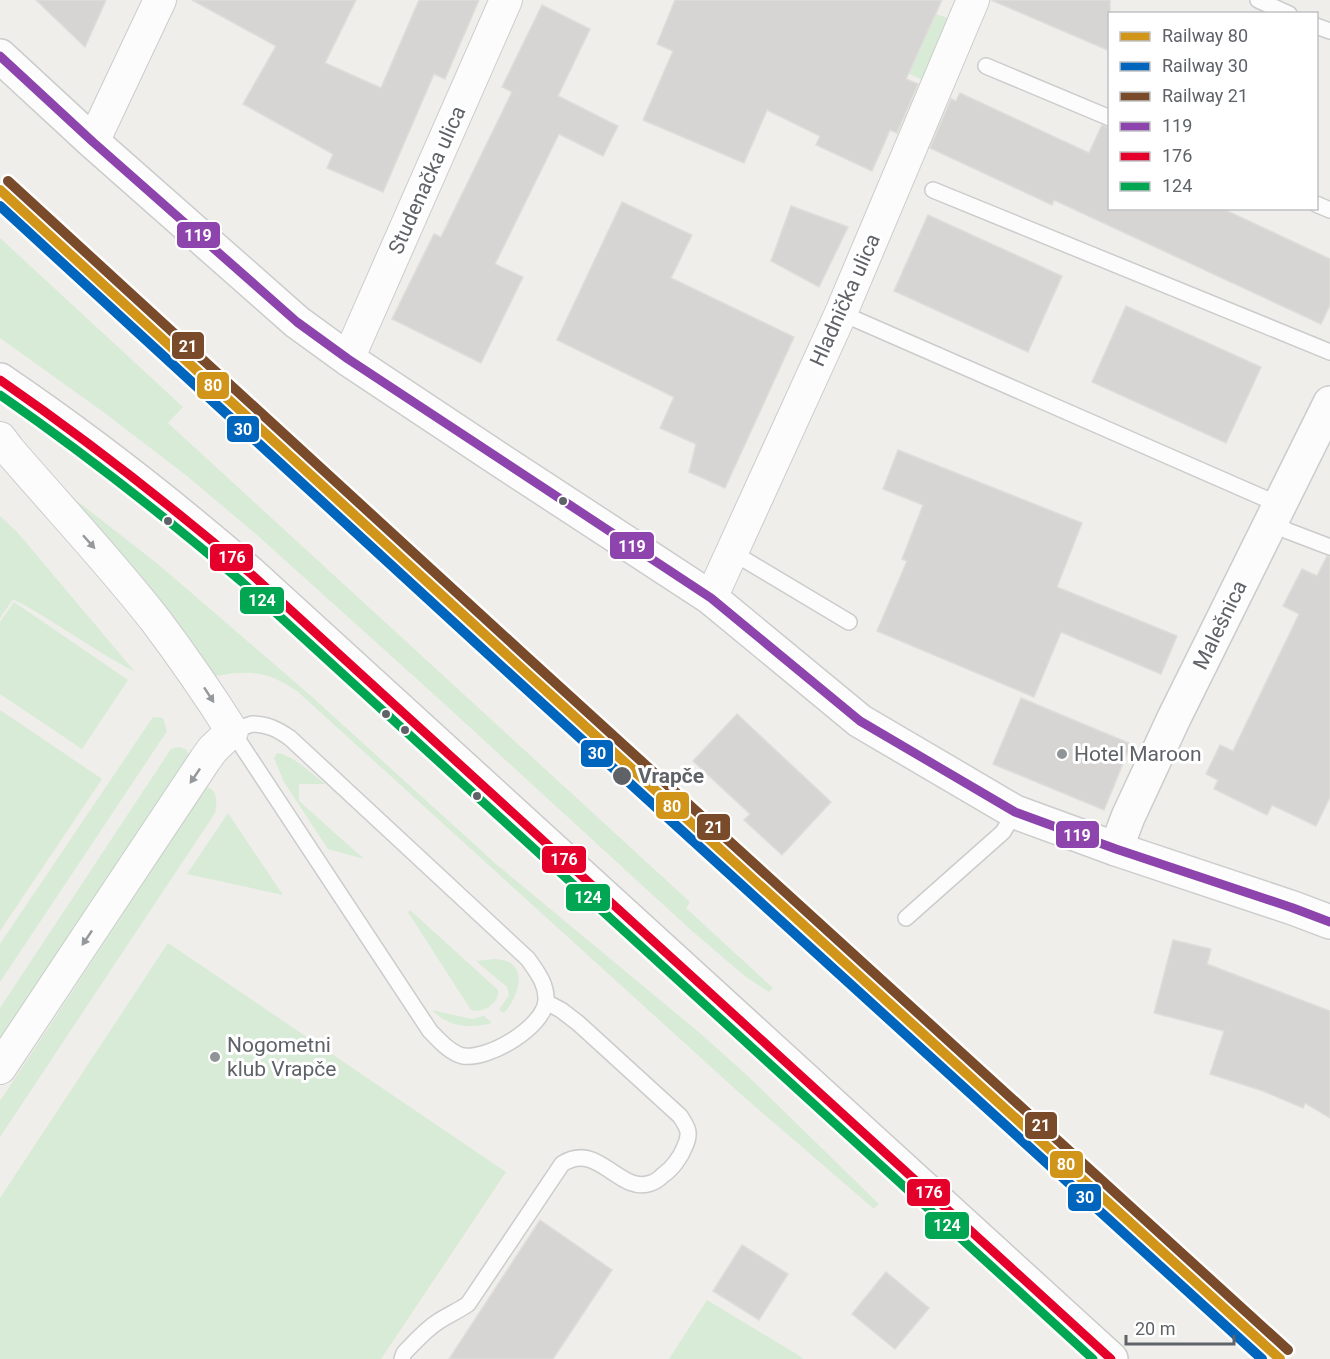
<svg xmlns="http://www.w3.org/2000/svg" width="1330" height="1359" font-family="Roboto,sans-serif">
  <rect width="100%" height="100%" fill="#efeeea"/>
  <g fill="#d8ebd6">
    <path d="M936,14L950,19L923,80L845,45L912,65Z"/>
    <path d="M0,238L183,407L168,423L690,902L686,908L773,988L769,992L746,977L692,931L439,699L257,535L187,476L102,411L0,338Z"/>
    <path d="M58,486L159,565L310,695L496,864L701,1034L751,1079L879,1204L874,1209L744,1097L297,691C268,671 250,670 215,676L156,602Z"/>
    <path d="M0,516L18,533L135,672C93,650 55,621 13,599L0,618Z"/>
    <path d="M14,602L128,680L82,749L0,694V622Z"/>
    <path d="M0,710L102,779L0,931Z"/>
    <path d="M153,717L163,718L167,731L0,982V944Z"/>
    <path d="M180,747L187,750L190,759L0,1046V1008L171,749Z"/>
    <path d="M277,753C293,755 312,774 325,784H299V801L364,859L328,849L284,782L274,758Z"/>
    <path d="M207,787C218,791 217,803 215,813L0,1137V1101Z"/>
    <path d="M228,813L283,895L187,874Z"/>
    <path d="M410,910L498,990C500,1003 482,1014 471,1010L408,912Z"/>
    <path d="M168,943L506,1172L381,1359H0V1198Z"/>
    <path d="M495,959C501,960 509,960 513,965C526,978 514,1002 504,1013L499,1010L509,995L507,987L476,961Z"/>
    <path d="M432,1010L472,1019L484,1016L492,1023C470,1029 448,1027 432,1010Z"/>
    <path d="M707,1300L803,1358L802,1359H669Z"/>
  </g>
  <g fill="#d6d5d3" stroke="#deddd9" stroke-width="1.5">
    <path d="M36,0H106L85,47Z"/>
    <path d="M192,0H356L325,63L381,88L419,0H479L445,79L434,74L383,192L327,168L333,154L243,104L276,46Z"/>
    <path d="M675,0H942L906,79L918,84L897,133L890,130L872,171L816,145L820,136L767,110L744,163L643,120L673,51L657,44Z"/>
    <path d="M991,0H1110V51Z"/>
    <path d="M542,5L590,29L558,96L618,126L603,156L559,134L495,264L523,277L481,363L392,319L434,234L441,237L512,92L502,87Z"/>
    <path d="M960,93L1089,153L1102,125L1110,128V208H1221L1330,259V305L1321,324L1054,200L1052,205L930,148L951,99L956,101Z"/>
    <path d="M622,202L692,235L671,278L794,337L725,488L689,472L696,444L660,428L674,397L557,340Z"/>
    <path d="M791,206L848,227L819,287L771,261Z"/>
    <path d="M928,215L1062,276L1028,352L894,291Z"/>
    <path d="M1126,306L1261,367L1226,443L1092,382Z"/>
    <path d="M898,450L1082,523L1057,587L1177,636L1161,674L1061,632L1034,697L877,631L907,561L902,559L923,505L883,489Z"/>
    <path d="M1327,556L1330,557V797L1316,826L1272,805L1267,815L1214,789L1218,780L1206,774L1220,745L1233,751L1299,614L1283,606L1302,569L1317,576Z"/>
    <path d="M1021,698L1131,744L1104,810L993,764Z"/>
    <path d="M737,714L831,802L782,855L744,820L750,814L693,761Z"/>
    <path d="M1173,940L1211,949L1207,964L1330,1011V1118L1305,1103L1303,1108L1263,1091L1210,1074L1224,1031L1154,1013Z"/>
    <path d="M540,1220L612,1270L553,1359H449Z"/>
    <path d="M742,1245L788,1274L759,1320L713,1291Z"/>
    <path d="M886,1272L929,1308L895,1349L852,1314Z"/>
  </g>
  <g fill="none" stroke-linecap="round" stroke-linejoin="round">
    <defs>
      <g id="service">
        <path d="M1258,0L1289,14"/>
        <path d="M1316,26L1330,31"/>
        <path d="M986,66L1110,118"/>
        <path d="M933,190L1330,352"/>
        <path d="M1316,204L1330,210"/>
        <path d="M841,313L1280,505"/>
        <path d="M1271,522L1288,531L1330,547"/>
        <path d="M732,552L849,622"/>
        <path d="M252,724C267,724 277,729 290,738L528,959C537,972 547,984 546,1001C543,1028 488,1060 463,1056C450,1053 439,1040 430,1031L232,731Z"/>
        <path d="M906,918L1003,832L1015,812"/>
        <path d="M402,1359L404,1353C415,1342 426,1329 439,1321C448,1315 458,1311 468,1304L562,1164C598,1140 619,1195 651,1183C655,1182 660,1178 663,1175C672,1169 681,1157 685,1146C691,1133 688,1128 680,1116L578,1023L561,1010L546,1002"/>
      </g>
      <g id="minor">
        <path d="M93,142L160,0"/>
        <path d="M348,359L506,0"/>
        <path d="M0,438L9,450C58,507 110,562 156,621C183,657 208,693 232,731L213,749L205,760L0,1068"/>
        <path d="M711,598L841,313L973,0"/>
      </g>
      <g id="tertiary">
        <path d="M0,56L93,142L297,322L348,359L500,460L711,598L860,721L1015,812L1116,849L1293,908L1330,922"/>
        <path d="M1116,849L1128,817L1174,718L1330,403"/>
      </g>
      <path id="secondary" d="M0,380C87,439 170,504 250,573L1111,1359"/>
    </defs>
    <use href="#service" stroke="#cbcccc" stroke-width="18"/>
    <use href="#minor" stroke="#cbcccc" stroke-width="34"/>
    <use href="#tertiary" stroke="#cbcccc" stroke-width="36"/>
    <use href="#secondary" stroke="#cacacb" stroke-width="36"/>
    <use href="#service" stroke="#fdfcfc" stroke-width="15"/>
    <use href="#minor" stroke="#fdfcfc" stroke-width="32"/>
    <use href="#tertiary" stroke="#fdfcfc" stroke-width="33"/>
    <use href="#secondary" stroke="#fdfcfc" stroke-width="33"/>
    <defs>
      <path id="bus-1" d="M0,56L93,142L297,322L348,359L711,598L860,721L1015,812L1116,849L1293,908L1330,922"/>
      <path id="bus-2" d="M0,380C87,440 170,505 250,573L1111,1359"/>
      <path id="bus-3" d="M0,395C84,453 164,516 242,582L1093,1359"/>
    </defs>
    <use href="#bus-1" stroke="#fff" stroke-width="14"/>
    <use href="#bus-2" stroke="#fff" stroke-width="14"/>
    <use href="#bus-3" stroke="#fff" stroke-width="14"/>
    <use href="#bus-1" stroke="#8e44ad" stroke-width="9"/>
    <use href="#bus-2" stroke="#e4002b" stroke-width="9"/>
    <use href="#bus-3" stroke="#00a651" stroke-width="9"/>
    <defs>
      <path id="rail-1" d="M0,190L520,667L1280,1359"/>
      <path id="rail-2" d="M0,206L512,676L1262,1359"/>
      <path id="rail-3" d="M8,181L528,658L1288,1350"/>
    </defs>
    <use href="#rail-1" stroke="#fff" stroke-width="15"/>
    <use href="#rail-2" stroke="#fff" stroke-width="15"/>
    <use href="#rail-3" stroke="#fff" stroke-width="15"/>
    <use href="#rail-1" stroke="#d1951a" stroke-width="10"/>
    <use href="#rail-2" stroke="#0065bd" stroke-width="10"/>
    <use href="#rail-3" stroke="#7a4b2a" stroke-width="10"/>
  </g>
  <defs><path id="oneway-solid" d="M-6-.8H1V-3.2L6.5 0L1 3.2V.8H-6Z" transform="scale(1.5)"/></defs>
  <g fill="#96999c">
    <use href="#oneway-solid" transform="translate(89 542) rotate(48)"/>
    <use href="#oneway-solid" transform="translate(209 695) rotate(57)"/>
    <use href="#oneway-solid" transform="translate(195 776) rotate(124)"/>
    <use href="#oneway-solid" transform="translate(87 938) rotate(124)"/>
  </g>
  <g fill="#5f6368" stroke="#fff" stroke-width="2">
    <circle cx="563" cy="501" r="5"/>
    <circle cx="168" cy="521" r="5"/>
    <circle cx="386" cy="714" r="5"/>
    <circle cx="405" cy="730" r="5"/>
    <circle cx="622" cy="776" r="10"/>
    <circle cx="477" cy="796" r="5"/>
  </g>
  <g fill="#919496" stroke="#fff" stroke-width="2">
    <circle cx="1062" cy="754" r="6"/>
    <circle cx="215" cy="1057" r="6"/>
  </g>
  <g text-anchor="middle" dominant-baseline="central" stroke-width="6" stroke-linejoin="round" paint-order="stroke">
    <g font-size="21" fill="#5f6368" stroke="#fff">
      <text transform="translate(427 180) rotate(-66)">Studenačka ulica</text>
      <text transform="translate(845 300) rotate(-66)">Hladnička ulica</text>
      <text transform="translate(1220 625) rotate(-64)">Malešnica</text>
    </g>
    <g font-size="21" fill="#5f6368" stroke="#fff" text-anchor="start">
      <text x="1074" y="754">Hotel Maroon</text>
      <text x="227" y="1045">Nogometni<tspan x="227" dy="24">klub Vrapče</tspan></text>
    </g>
    <g font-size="21" font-weight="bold" fill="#5f6368" stroke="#fff" text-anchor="start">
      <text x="638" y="776">Vrapče</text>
    </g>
  </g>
  <g stroke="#fff" stroke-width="2">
    <rect x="176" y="221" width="45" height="28" rx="6" fill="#8e44ad"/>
    <rect x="171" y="331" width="34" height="29" rx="6" fill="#7a4b2a"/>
    <rect x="196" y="371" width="34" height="29" rx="6" fill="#d1951a"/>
    <rect x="226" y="415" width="34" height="28" rx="6" fill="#0065bd"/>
    <rect x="609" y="531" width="46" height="29" rx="6" fill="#8e44ad"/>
    <rect x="209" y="543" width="45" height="29" rx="6" fill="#e4002b"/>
    <rect x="239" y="586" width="46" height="29" rx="6" fill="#00a651"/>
    <rect x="580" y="739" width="34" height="29" rx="6" fill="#0065bd"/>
    <rect x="655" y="791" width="35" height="29" rx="6" fill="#d1951a"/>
    <rect x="696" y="813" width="35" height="28" rx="6" fill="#7a4b2a"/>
    <rect x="1055" y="820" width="45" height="29" rx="6" fill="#8e44ad"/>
    <rect x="541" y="845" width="46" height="29" rx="6" fill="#e4002b"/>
    <rect x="565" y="883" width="46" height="29" rx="6" fill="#00a651"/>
    <rect x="1024" y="1111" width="34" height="29" rx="6" fill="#7a4b2a"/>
    <rect x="1049" y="1150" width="35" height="29" rx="6" fill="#d1951a"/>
    <rect x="906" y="1178" width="45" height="29" rx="6" fill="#e4002b"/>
    <rect x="1067" y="1183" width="35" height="29" rx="6" fill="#0065bd"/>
    <rect x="924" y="1211" width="46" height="29" rx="6" fill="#00a651"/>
  </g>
  <g font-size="16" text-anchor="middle" font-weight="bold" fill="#fff">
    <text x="198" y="241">119</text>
    <text x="188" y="352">21</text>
    <text x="213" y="391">80</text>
    <text x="243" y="435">30</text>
    <text x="632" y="552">119</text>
    <text x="232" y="563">176</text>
    <text x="262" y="606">124</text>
    <text x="597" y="759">30</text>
    <text x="672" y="812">80</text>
    <text x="714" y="833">21</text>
    <text x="1077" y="841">119</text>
    <text x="564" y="865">176</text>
    <text x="588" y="903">124</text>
    <text x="1041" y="1131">21</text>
    <text x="1066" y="1170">80</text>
    <text x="929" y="1198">176</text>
    <text x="1085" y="1203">30</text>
    <text x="947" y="1231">124</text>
  </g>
  <rect x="1108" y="12" width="210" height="198" fill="#ffffff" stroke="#bfc1c3" stroke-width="1.5"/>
  <rect x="1120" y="32" width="30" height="9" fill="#d1951a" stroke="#bfc1c3" stroke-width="1.5"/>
  <text x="1162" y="42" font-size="18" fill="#5f6368">Railway 80</text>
  <rect x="1120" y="62" width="30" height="9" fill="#0065bd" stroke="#bfc1c3" stroke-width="1.5"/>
  <text x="1162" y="72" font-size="18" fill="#5f6368">Railway 30</text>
  <rect x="1120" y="92" width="30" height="9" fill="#7a4b2a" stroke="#bfc1c3" stroke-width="1.5"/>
  <text x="1162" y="102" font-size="18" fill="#5f6368">Railway 21</text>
  <rect x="1120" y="122" width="30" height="9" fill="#8e44ad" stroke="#bfc1c3" stroke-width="1.5"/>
  <text x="1162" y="132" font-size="18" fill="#5f6368">119</text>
  <rect x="1120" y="152" width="30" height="9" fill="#e4002b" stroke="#bfc1c3" stroke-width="1.5"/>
  <text x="1162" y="162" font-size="18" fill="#5f6368">176</text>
  <rect x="1120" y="182" width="30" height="9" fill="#00a651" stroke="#bfc1c3" stroke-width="1.5"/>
  <text x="1162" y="192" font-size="18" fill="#5f6368">124</text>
  <path d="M1126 1335v9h108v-9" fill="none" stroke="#5f6368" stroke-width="3"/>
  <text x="1135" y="1335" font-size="18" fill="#5f6368" stroke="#ffffff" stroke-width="4.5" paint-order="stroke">20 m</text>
</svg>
